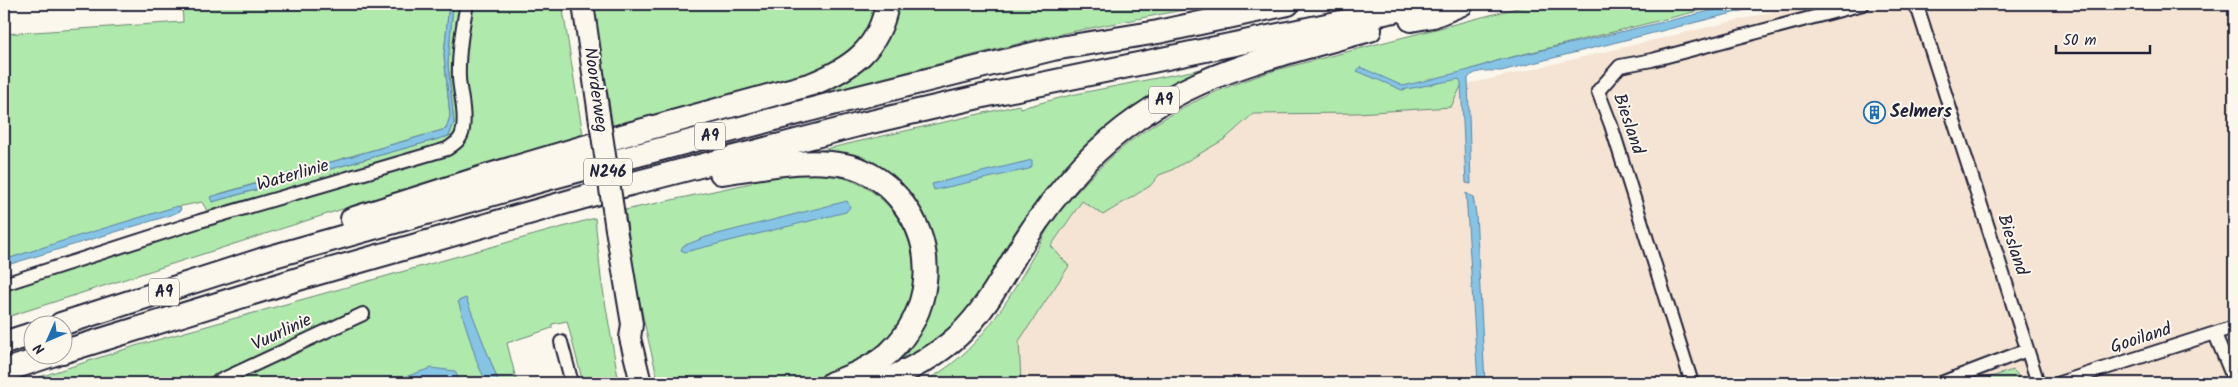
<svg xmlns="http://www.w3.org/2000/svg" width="2238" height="387" font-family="Kalam,sans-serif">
  <rect width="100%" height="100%" fill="#fbf7ec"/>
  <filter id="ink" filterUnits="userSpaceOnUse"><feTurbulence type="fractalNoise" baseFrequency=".02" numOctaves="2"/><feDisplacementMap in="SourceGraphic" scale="10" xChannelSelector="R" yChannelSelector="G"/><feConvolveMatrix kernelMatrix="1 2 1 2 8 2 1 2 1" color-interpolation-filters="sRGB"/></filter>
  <g filter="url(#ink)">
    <path fill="#f5e4d3" d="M1805,4H2234V383H1021L1019,341L1069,266L1051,247L1083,200L1150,186L1159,175L1170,171L1225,139L1253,114L1393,99L1495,78Z"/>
    <g fill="#b0e9ac" stroke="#698674">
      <path d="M182,4H449L444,55L450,116L446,129L219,194L212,202L449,136L454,123L448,64L453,4H464L460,127L447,146L208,213L202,202L172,208L4,260V34L183,22Z"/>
      <path d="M472,4H562L583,135L461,171L4,318V288L240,214L454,153L466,143C471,118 467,95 465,70C464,47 468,25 472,4Z"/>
      <path d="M591,4H876C874,11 873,20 870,27C859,52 829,65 805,76L613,127L603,63L599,60Z"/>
      <path d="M892,4H1213L1045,37L819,94L818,87Z"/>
      <path d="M1533,4H1726L1500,60L1469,70L1451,107L1357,113L1253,114L1225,139L1170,171L1159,175L1150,186L1103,215L1082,201L1051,246L1069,266L1019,341L1021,383H921C977,356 1008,302 1037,249C1047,231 1058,204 1076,193C1132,128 1196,95 1276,70Z"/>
      <path d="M1227,64L1145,104L973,312L888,375L865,383H852L922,317L911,205L804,154L1019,105L1021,108L1071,95Z"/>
      <path d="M801,173C818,174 835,174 850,180C900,198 932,262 907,311C896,333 878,350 857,362C841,371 821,380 804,383C790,386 773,383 758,383C725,383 692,383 659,383C644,326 632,269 625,210L751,183L754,179Z"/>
      <path d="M595,218L601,278L619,383H583L567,321L552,324V328L507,343L517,383H499L465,298L487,383H21L135,346Z"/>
      <path d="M2013,370L2017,374L2020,383H1972Z"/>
    </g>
    <g fill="#86c4e6" stroke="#5e83a2">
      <path d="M449,4H453L448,64L454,123L449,136L212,202L210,197L446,129L450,116L444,55Z"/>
      <path d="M1740,4H1769L1501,71C1491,71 1476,69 1468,78L1471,184L1466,183L1461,82L1459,79L1402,90L1357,71L1360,67L1403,86L1469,70L1500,60Z"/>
      <path d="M1032,160V166L1029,169L934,190L932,184Z"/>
      <path d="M1466,193L1473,197L1476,214L1485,383H1478Z"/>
      <path d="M847,201L850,207L846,212L685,252L681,250L683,246L706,237Z"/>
      <path d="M178,206L181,208L180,211L171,215L4,266V260L75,237Z"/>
      <path d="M466,298L499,383H487L478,365L458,301Z"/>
      <path d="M431,368L455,371L460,383H388Z"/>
    </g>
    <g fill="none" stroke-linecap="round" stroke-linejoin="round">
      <defs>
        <g id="minor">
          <path d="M1913,4L1919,12L2038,383"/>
          <path d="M4,284L200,221L447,149C456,143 462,139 463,129C466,111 460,95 459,78C458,53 462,29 467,4"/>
          <path d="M2215,334L2234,380"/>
          <path d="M561,342L572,383"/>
          <path d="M215,383L363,314"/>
          <path d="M1692,383L1611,125L1598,91L1620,66L1652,60L1863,4"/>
          <path d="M1941,383L2027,350"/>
          <path d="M2059,383L2234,327"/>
        </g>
        <g id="primary">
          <path d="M583,4L599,115"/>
          <path d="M616,229L632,324L630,338L641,383"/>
        </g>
        <g id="motorway">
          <path d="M1411,20L1433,16L1462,4"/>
          <path d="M721,173C761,168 804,157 845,165C868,169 891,186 904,205C938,251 931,313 889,353C873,367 852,376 832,383"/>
          <path d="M352,219L493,174L621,136L812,84C852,68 879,49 887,4"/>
          <path d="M61,324L267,258L550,178L851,99L1053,49L1158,32L1288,4"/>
          <path d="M4,343L32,334"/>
          <path d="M62,352L308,276L630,184L858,125L983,96L1428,4"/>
          <path d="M4,371L55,354"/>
          <path d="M877,383C907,372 934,358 958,336C987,309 1005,272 1025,240C1042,213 1062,188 1083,165C1168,77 1258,61 1370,30"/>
        </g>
      </defs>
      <use href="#minor" stroke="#22223b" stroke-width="16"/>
      <use href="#primary" stroke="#22223b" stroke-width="24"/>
      <use href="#motorway" stroke="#22223b" stroke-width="26"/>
      <use href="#minor" stroke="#fbf7ec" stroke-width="12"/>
      <use href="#primary" stroke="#fbf7ec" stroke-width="20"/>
      <use href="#motorway" stroke="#fbf7ec" stroke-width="22"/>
      <defs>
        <path id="primary-bridge" d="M599,115L616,229"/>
      </defs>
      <use href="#primary-bridge" stroke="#22223b" stroke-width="24" stroke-linecap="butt"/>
      <use href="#primary-bridge" stroke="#fbf7ec" stroke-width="20"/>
    </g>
  </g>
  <defs>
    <symbol id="building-ring" viewBox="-11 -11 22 22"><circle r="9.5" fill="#fbf7ec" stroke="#1f6fb2" stroke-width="1.5"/><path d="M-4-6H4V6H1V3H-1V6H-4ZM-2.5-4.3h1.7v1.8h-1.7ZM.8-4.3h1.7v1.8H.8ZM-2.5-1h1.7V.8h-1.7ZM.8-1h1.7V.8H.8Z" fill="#1f6fb2"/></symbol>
  </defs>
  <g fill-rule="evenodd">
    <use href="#building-ring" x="1862" y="100" width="25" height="25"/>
  </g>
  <g text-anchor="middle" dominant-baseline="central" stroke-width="4" stroke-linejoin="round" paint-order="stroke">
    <g fill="#fbf7ec" stroke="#636270" stroke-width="1">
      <rect x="1149" y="86.5" width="30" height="27" rx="4"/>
      <rect x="695" y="122.5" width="30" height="27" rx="4"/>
      <rect x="584" y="158.5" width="48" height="27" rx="4"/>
      <rect x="149" y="278.5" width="30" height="27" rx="4"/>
    </g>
    <g font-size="16" font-weight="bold" fill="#22223b">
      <text x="1164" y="100">A9</text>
      <text x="710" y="136">A9</text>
      <text x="608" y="172">N246</text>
      <text x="164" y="292">A9</text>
    </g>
    <g font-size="18" fill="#22223b" stroke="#fbf7ec">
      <text transform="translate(595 90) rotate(82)">Noorderweg</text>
      <text transform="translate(1628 124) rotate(71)">Biesland</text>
      <text transform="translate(293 176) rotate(-16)">Waterlinie</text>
      <text transform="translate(2012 245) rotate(72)">Biesland</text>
      <text transform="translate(282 333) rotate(-25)">Vuurlinie</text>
      <text transform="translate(2141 339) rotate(-18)">Gooiland</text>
    </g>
    <g font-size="18" font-weight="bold" fill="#22223b" stroke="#fbf7ec" text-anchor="start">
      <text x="1890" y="112">Selmers</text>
    </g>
  </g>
  <rect width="2238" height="387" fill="none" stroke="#fbf7ec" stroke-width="20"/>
  <rect x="10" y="10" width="2218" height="367" fill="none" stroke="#22223b" stroke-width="2" filter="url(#ink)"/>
  <g transform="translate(48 340) rotate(225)"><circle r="24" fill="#fbf7ec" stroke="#a4a2a5"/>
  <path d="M0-4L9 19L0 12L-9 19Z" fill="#1f6fb2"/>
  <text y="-8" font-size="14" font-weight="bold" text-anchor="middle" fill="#22223b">N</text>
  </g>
  <path d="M2056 45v8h94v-8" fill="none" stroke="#22223b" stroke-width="2.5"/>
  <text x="2063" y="45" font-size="15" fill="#22223b" stroke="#fbf7ec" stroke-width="4" paint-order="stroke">50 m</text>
</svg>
